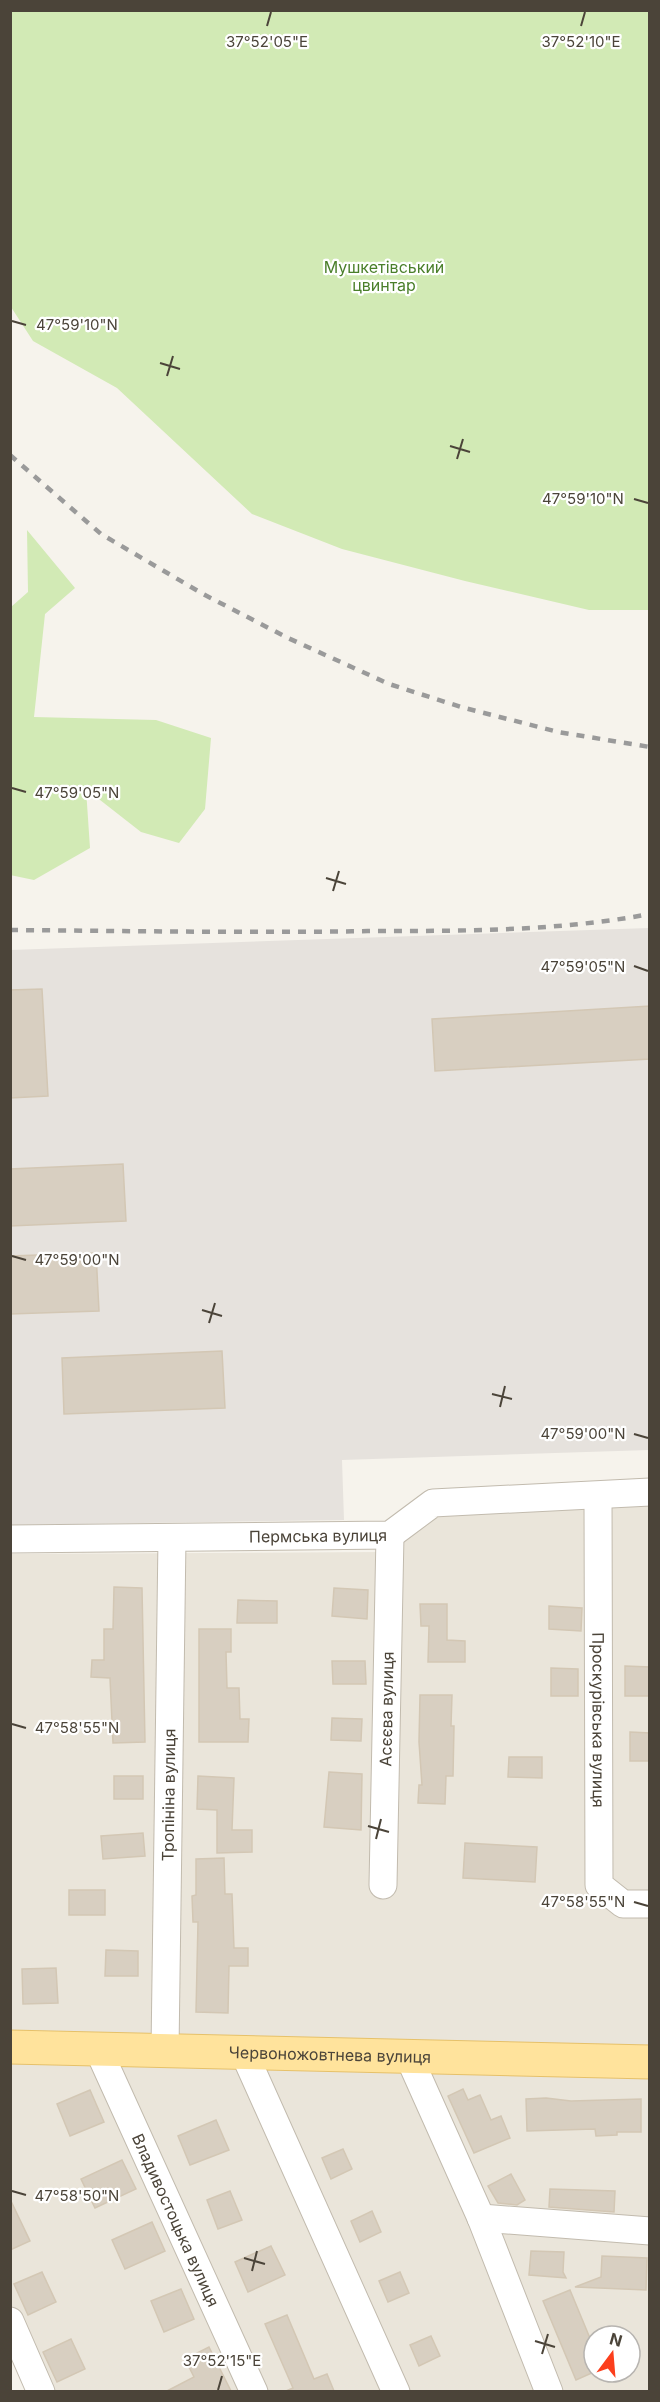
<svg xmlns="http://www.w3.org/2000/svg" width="660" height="2402" font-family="Inter,sans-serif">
  <rect width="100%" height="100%" fill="#f6f3ec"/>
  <path fill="#eae5da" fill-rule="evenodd" d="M649,1500V2391H31L10,2340V1554L382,1552L443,1509ZM594,2336H630V2372H594Z"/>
  <path fill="#e6e2dd" d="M649,928V1450L342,1460L344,1520L11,1525L10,950Z"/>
  <g fill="#d2eab5">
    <path d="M10,11H649V610H589L465,581L342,549L252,514L117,388L33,341L11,307Z"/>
    <path d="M27,530L75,588L45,614L34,717L156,720L211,738L205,809L179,843L141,832L86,789L90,848L34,880L10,875L11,607L28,592Z"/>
  </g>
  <g fill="#d8cfc1" stroke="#d3c7b4" stroke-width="1.5">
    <path d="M42,989L48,1096L10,1098V990Z"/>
    <path d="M650,1006V1059L435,1071L432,1019Z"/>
    <path d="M123,1164L126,1221L10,1226V1169Z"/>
    <path d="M96,1253L99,1311L10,1314V1256Z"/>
    <path d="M222,1351L225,1408L64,1414L62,1358Z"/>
    <path d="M114,1587L142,1588L145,1742L113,1743L110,1678L91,1677L92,1660H104V1629H113Z"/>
    <path d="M334,1588L368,1590L367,1619L332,1616Z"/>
    <path d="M238,1600L277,1601V1623H237Z"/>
    <path d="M420,1604H447V1640L465,1641V1662H428L429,1626H421Z"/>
    <path d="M549,1606L582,1608L581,1631L549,1629Z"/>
    <path d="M199,1629H231V1652H226L227,1688H239L240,1719H249L248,1742H199Z"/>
    <path d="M332,1661H365L366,1684H333Z"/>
    <path d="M625,1666L650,1667V1696H625Z"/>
    <path d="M551,1668L578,1669V1696H551Z"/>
    <path d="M420,1695H452L451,1726H454L453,1776H446L445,1804L418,1803L419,1785H422L419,1742Z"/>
    <path d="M332,1718L362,1719L361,1741L331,1740Z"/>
    <path d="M630,1732L650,1733V1761H630Z"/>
    <path d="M509,1757H542V1778L508,1777Z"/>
    <path d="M329,1772L362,1774L361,1830L324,1827Z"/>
    <rect x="114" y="1776" width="29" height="23"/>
    <path d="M198,1776L234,1778L232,1830H252V1852L217,1853V1810L197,1809Z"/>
    <path d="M143,1833L145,1856L103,1859L101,1836Z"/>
    <path d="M465,1843L537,1847L535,1882L463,1878Z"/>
    <path d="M224,1858L225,1894H232L234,1948H248V1966H229L228,2013L196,2012L198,1922H193L192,1896L196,1895V1859Z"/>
    <rect x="69" y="1890" width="36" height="25"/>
    <path d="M106,1950L138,1951V1976H105Z"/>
    <path d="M56,1968L58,2003L23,2004L22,1969Z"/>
    <path d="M463,2089L468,2100L480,2095L491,2120L501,2116L510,2138L474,2153L448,2096Z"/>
    <path d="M90,2090L104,2122L70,2136L57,2104Z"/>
    <path d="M546,2098L571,2101L641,2099V2132H617V2135L596,2136L595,2129L527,2131L526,2099Z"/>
    <path d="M216,2120L229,2150L190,2165L178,2136Z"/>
    <path d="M343,2149L352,2169L331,2179L322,2158Z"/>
    <path d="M122,2160L136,2189L95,2208L81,2179Z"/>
    <path d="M511,2174L525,2200L517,2205L498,2203L488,2186Z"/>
    <path d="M550,2189L615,2191L614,2212L549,2207Z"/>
    <path d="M230,2191L242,2220L218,2229L207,2200Z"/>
    <path d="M10,2199L30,2241L10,2250Z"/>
    <path d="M372,2211L381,2232L360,2242L351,2221Z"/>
    <path d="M152,2222L165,2251L125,2269L112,2240Z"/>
    <path d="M271,2246L285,2275L248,2292L235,2262Z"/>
    <path d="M531,2251L564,2252L563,2272L566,2278L529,2275Z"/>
    <path d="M602,2256L647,2258L646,2290L575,2287L601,2277Z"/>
    <path d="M42,2272L56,2302L28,2315L14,2284Z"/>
    <path d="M400,2272L409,2293L388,2302L379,2281Z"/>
    <path d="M181,2289L194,2319L164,2332L151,2301Z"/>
    <path d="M570,2290L594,2348V2372L576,2380L543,2301Z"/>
    <path d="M287,2315L314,2379L327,2374L334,2391H286L293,2388L265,2324Z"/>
    <path d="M431,2336L440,2356L419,2366L410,2345Z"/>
    <path d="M71,2339L85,2369L57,2382L43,2352Z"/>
    <path d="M209,2347L231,2391H167L194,2377L185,2359Z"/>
  </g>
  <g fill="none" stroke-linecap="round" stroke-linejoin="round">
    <defs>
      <g id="minor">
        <path id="s1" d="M598,1496L599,1885L623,1904H650"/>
        <path id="s2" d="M10,1539L390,1535L433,1503L650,1492"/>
        <path id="s3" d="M383,1885L390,1535"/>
        <path id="s4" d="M98,2049L254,2392"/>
        <path id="s5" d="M165,2051L172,1538"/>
        <path d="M244,2053L396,2392"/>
        <path d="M409,2057L481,2218L549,2392"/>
        <path d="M481,2218L650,2231"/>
        <path d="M10,2321L41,2392"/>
      </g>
      <g id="major">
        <path id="s6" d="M10,2047L650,2062"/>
      </g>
    </defs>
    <use href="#minor" stroke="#c2bbae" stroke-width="29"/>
    <use href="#major" stroke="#e6c16a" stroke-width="35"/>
    <use href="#minor" stroke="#fff" stroke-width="27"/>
    <use href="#major" stroke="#ffe39c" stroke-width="33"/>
    <g stroke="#9a9a9a" stroke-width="4.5" stroke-dasharray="8 8" stroke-linecap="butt">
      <path d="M10,455L101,534L203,594L288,638L389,684L461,707L558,732L650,747"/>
      <path d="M10,930C132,931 253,933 374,931C466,931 559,931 650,914"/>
    </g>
  </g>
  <path fill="none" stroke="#4b4439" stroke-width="2" d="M267,26L271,12M581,26L585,12M12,321L26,325M160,363L180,369M167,376L173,356M450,446L470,452M457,459L463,439M634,499L648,503M12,788L26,792M326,878L346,884M333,891L339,871M634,966L648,971M12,1256L26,1260M202,1310L222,1316M209,1323L215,1303M492,1394L512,1399M500,1407L505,1386M634,1434L648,1438M12,1724L26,1728M368,1826L389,1832M376,1839L381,1819M634,1902L648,1906M12,2191L26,2195M244,2258L265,2264M252,2271L257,2251M535,2341L555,2347M542,2354L548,2334M218,2390L222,2376"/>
  <g text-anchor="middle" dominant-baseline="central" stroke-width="4.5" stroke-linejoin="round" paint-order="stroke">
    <g font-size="16" fill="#4a7f2a" stroke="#fff">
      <text x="384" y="267">Мушкетівський<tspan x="384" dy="18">цвинтар</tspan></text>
    </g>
    <g font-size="16" fill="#4b4439" stroke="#fff">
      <text stroke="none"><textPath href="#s2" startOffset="308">Пермська вулиця</textPath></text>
      <text stroke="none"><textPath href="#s3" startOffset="176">Асєєва вулиця</textPath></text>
      <text stroke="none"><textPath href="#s1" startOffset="224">Проскурівська вулиця</textPath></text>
      <text stroke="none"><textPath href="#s5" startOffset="256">Тропініна вулиця</textPath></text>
      <text stroke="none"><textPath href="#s6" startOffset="320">Червоножовтнева вулиця</textPath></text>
      <text stroke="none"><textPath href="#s4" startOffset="188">Владивостоцька вулиця</textPath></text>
    </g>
  </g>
  <g font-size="15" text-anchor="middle" fill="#4b4439" stroke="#fff" stroke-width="4.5" stroke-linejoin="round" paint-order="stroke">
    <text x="267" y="47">37°52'05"E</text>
    <text x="581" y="47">37°52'10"E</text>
    <text x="77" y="330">47°59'10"N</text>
    <text x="583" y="504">47°59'10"N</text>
    <text x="77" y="798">47°59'05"N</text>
    <text x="583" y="972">47°59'05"N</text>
    <text x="77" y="1265">47°59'00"N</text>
    <text x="583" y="1439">47°59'00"N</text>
    <text x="77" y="1733">47°58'55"N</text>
    <text x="583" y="1907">47°58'55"N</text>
    <text x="77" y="2201">47°58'50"N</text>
    <text x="222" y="2366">37°52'15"E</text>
  </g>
  <rect width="660" height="2402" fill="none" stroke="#4b4439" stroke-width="24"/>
  <g transform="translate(612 2354) rotate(16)"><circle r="28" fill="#ffffff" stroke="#b7b4b0" stroke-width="1.5"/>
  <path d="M0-4.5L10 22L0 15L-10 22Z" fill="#fc3f1d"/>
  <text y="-9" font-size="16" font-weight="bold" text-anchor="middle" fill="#4b4439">N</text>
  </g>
</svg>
